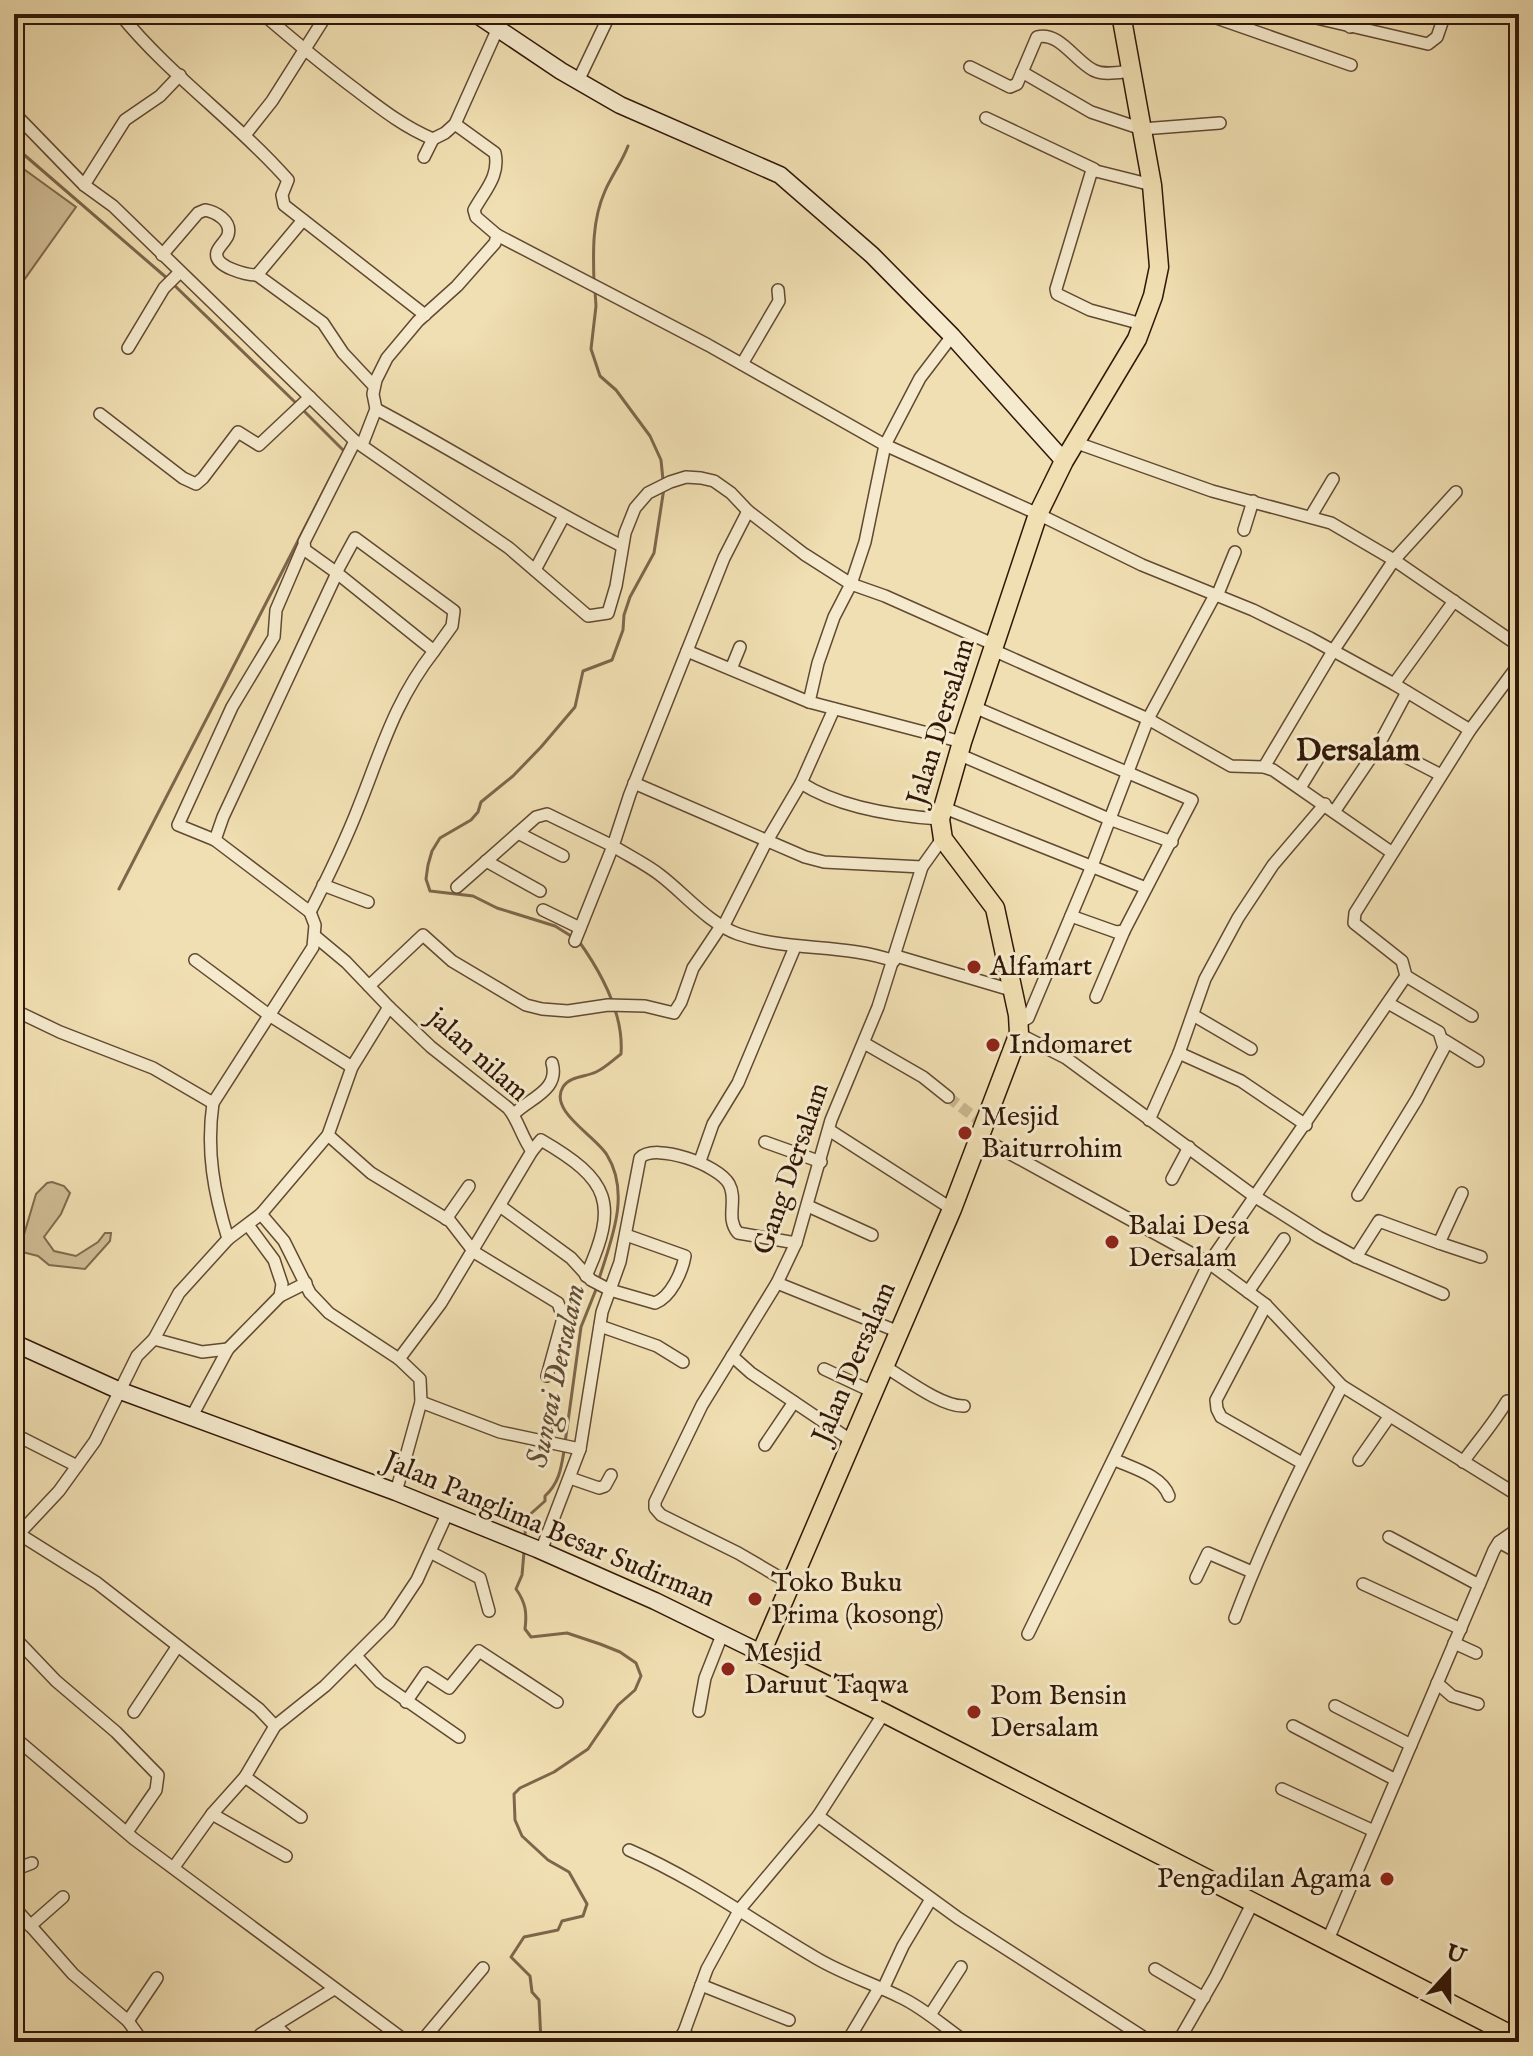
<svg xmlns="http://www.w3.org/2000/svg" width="1533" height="2056" font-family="'IM FELL English',serif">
  <rect width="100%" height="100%" fill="#f0dfb2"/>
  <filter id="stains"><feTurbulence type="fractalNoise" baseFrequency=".0025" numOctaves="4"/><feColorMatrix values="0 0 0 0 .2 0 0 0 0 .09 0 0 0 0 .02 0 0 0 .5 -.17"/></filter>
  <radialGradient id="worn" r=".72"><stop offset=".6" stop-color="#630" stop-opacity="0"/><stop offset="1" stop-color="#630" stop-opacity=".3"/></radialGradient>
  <g fill="#d0bd95" stroke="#806a4e" stroke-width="2">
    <path d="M14,162L76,207L14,294Z"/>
    <path d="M52,1182L64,1186L70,1193L61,1214L44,1237L54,1251L76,1256L98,1242L105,1233H111L110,1241L85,1269L49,1265L38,1256L22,1252L20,1248L36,1194L47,1183Z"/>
  </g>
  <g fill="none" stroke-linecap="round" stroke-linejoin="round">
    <g stroke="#7d664b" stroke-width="3">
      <path d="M14,146L168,279"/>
      <path d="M594,283C593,252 592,220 605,191C612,175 622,162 628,146"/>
      <path d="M173,284L297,404"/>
      <path d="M595,291L596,306L591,349L600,376L616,390L650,436L661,460L663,480"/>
      <path d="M302,409L344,451"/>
      <path d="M119,889L339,461"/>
      <path d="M571,936L555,926L497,908L473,896L430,891L426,879L428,865L432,851L440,838L471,820L478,812L481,802L513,776L541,747L575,707L583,671L612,660L623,630L624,615L630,597L654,553L664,488"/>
      <path d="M578,940C601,972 624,1014 621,1054C613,1060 605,1068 596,1072C586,1077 570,1076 563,1087C548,1111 596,1136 607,1155C631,1194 611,1240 599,1279"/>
      <path d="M565,1443L581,1327L597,1287"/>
      <path d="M525,1536L526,1518L545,1501V1496C559,1483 561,1469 564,1451"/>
      <path d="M524,1552L522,1575L516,1589C526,1603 527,1613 525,1629L531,1637L567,1633L600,1644L620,1652L636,1663L641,1676L635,1690L618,1705L588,1749L554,1772L520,1788L514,1794L515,1820L522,1836L548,1860L569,1872L587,1904L583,1916L562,1921L558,1930L524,1937L511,1957L530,1976L532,1992L539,2000L541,2042"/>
    </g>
    <path stroke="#cab790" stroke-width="11" stroke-dasharray="11 5.5" stroke-linecap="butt" d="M948,1097L981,1122"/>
    <defs>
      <g id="street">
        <path d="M120,14C169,75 236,121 288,180L282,195L284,205L425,315"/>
        <path d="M263,14C293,40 323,65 355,89C380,108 404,127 433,139L445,133L455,124L498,28"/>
        <path d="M1178,14H1200"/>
        <path d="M1205,14L1351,65"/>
        <path d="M1299,14L1428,44L1437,37L1445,14"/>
        <path d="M1513,14H1517"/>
        <path d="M1350,27L1355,14"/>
        <path d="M970,67L1010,87L1017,84L1037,37C1059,31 1075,61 1093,70C1104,76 1121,72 1132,71"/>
        <path d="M1022,72L1091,112L1142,129L1220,123"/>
        <path d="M578,81L610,14"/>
        <path d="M14,113L84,185L113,206L355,441L304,542L305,550L337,573L223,817L215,840L310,912L315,925L313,947L213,1103C206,1151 214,1193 228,1239L179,1293L154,1339L137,1356L95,1441L59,1491L14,1539"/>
        <path d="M986,118L1094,169"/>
        <path d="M245,135L272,101L327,14"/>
        <path d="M424,157L433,139"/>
        <path d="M84,185L125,120L160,96L180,75"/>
        <path d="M497,235L708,345L885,445L1038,514L1142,565L1253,610L1310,638L1394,684L1470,730"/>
        <path d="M162,255L198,213L205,210C216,212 232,221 228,235C226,241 219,246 217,252C213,267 247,275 257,275L303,220"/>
        <path d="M257,275L323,323L343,353L374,386"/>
        <path d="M1142,324L1090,310L1057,294L1056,289L1092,170L1152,185"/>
        <path d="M952,336L920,378L885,445L865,542L851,584L834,617L818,663L809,702L962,742"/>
        <path d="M128,348L164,288L180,272"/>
        <path d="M742,364L779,301L778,290"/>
        <path d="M376,409C459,453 538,504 622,546"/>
        <path d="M100,414L183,478L196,484L203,478L238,432L259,445L310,397"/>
        <path d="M355,441L509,548L588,616L608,613L616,586L625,533L635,508L648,493L670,482L686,477L701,478L714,481L731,493L748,511L804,554L851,584L885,596L995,645"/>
        <path d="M1077,443L1212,491L1331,523L1394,560L1519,646"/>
        <path d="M362,445L376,409L373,394L376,380L387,358L418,321L457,286L495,243L497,235L476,217L474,210C485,190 500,176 495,153L455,124"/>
        <path d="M748,511L724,558L630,794L613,846C629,856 646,864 660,875C685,894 708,923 738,934C789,952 843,943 894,961"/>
        <path d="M1311,516L1333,479"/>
        <path d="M1244,530L1253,501"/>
        <path d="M535,570L564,516"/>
        <path d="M336,573L355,538L454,611L452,626L434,651"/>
        <path d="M1217,596L1235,552"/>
        <path d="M993,650L1148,719L1231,766L1264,767L1273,770L1391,852"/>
        <path d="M687,651L809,702"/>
        <path d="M731,669L740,647"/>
        <path d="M1394,684L1454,601"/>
        <path d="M974,707L1192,800L1124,931L1116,932L1071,916"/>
        <path d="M834,709L801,783C840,808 895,816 940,819"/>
        <path d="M958,754L1109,819L1172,842"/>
        <path d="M1408,758L1441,775"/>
        <path d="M1264,767L1333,651L1394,560L1456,492"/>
        <path d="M634,783L805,857L824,862L922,867"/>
        <path d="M1300,788L1322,752"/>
        <path d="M942,807L1146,888"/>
        <path d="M1334,812L1376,750L1407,692"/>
        <path d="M518,833L563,856"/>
        <path d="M215,840L178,825L232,707L274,637L276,610L303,547"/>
        <path d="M486,861L540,891"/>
        <path d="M323,885L368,902"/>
        <path d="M457,887L536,817L547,814L613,846L575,941"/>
        <path d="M543,910L580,928"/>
        <path d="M310,912C328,877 345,842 359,806C382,748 395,701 434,651L337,573"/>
        <path d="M723,927L764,846L801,783"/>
        <path d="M896,956L1011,990"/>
        <path d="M195,960L269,1015L352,1067"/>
        <path d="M1406,976L1472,1016"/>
        <path d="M369,986L423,935L452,961L526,1005L542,1009L568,1011L608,1005L645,1006L674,1013L681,1002L693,968L721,926"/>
        <path d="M1096,997L1124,931"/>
        <path d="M389,1007L431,1047L508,1108C518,1119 522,1138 532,1151L541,1140C610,1180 619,1203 586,1276"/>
        <path d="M14,1010L60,1032L153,1068L213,1103"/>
        <path d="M1193,1015L1251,1049"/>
        <path d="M1019,1023L1028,1018L1092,866L1148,719L1215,595"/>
        <path d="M1019,1034L1066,1058L1254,1196L1319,1237L1356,1257L1443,1294"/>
        <path d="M1444,1040L1478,1061"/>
        <path d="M864,1043L923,1077L948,1097"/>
        <path d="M1179,1053L1241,1081L1306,1125"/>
        <path d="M514,1114C530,1098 560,1090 552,1063"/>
        <path d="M1149,1120L1179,1053L1205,979L1238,918L1273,865L1325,804"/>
        <path d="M829,1130L952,1209"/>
        <path d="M328,1135L371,1173L450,1221L474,1252L558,1303L563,1318L547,1376"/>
        <path d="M980,1137L1209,1263L1266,1305L1342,1386L1519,1496"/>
        <path d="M765,1142L821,1162"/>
        <path d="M700,1161L713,1124L738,1083L795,947"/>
        <path d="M1172,1179L1189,1147"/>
        <path d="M1358,1195L1417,1099L1444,1048L1439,1032L1388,1003"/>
        <path d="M500,1206L571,1258L591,1280L610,1290L655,1303C671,1297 682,1272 685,1256L626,1235"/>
        <path d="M808,1206L872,1235"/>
        <path d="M261,1214L328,1135L352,1067L389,1007L346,962L316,937"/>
        <path d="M446,1219L469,1186"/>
        <path d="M228,1239L261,1214L284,1241L310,1293L329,1313L399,1359L420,1379L421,1402L396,1492"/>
        <path d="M1439,1243L1481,1257"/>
        <path d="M1356,1257L1379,1221L1439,1243L1462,1193"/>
        <path d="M777,1283L899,1332"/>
        <path d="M1248,1292L1284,1239"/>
        <path d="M280,1296L306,1283"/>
        <path d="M1266,1305L1216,1400L1217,1409L1221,1417L1302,1463"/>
        <path d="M600,1326L657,1346L683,1362"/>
        <path d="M154,1339L202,1352L228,1349"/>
        <path d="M732,1356L751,1373L852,1441"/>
        <path d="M399,1359L441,1303L532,1151"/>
        <path d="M884,1366C904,1378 942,1407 964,1406"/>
        <path d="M824,1369L873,1392"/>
        <path d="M421,1402L500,1432L580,1449"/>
        <path d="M192,1416L228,1349L280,1296L282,1284L274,1260L248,1225"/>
        <path d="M14,1434L77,1466"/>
        <path d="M765,1445L794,1402"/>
        <path d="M1115,1460C1133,1468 1162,1476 1169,1496"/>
        <path d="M1359,1460L1389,1417"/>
        <path d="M1463,1462C1478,1441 1494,1423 1507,1401"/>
        <path d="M570,1478L599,1488L605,1486L611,1475"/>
        <path d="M19,1534L97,1583L259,1709L275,1726"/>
        <path d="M1389,1537L1479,1585"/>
        <path d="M1499,1542L1519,1553"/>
        <path d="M541,1551L580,1449L602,1312L620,1262L640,1158C655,1142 719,1165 729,1184C738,1200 725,1218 738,1233L796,1243"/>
        <path d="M430,1552L480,1578L489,1611"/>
        <path d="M1196,1578L1208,1553L1252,1572"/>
        <path d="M791,1584L738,1553L661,1515L655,1508V1502L702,1405L777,1283L796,1243L831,1120L878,1007L922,867L942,839"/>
        <path d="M1363,1584L1461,1629"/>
        <path d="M1235,1618C1265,1538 1303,1462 1342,1386"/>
        <path d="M1028,1634L1209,1263L1406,976L1402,961L1354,923L1355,913L1470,730L1519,664"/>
        <path d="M14,1637L56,1681L116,1732L158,1775L156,1790L127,1832"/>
        <path d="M1454,1643L1476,1653"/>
        <path d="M356,1656L380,1682L459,1737"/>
        <path d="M1437,1683L1452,1696L1478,1704"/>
        <path d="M406,1702L426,1673L449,1688L479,1651L557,1702"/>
        <path d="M1335,1706L1411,1745"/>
        <path d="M699,1711L705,1678L722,1635"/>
        <path d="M134,1712L177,1647"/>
        <path d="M1293,1726L1396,1780"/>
        <path d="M14,1737L134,1839L407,2042"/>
        <path d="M245,1777L301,1817"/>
        <path d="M1282,1789L1374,1831"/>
        <path d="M212,1814L286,1856"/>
        <path d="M818,1816L958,1918L1151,2042"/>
        <path d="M629,1850C696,1879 753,1921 816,1958C843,1974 872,1983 900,1997C924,2008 944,2027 966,2042"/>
        <path d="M174,1867L212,1814L245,1777L275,1726L325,1686L389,1622L417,1580L447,1514"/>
        <path d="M14,1870L32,1863"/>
        <path d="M14,1907L73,1974L128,2021L143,2042"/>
        <path d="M30,1926L63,1897"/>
        <path d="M1327,1942L1494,1550L1499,1542L1519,1528"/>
        <path d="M1155,1969L1204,1998"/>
        <path d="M701,1985L789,2020"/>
        <path d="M883,1989L903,1946L931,1899"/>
        <path d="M930,2015L961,1967"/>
        <path d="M128,2021L157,1978"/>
        <path d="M275,2025L293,2042"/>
        <path d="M253,2042L261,2034L334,1989"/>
        <path d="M421,2042L483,1968"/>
        <path d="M677,2042L684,2032"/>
        <path d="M694,2042L684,2032L707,1969L740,1909L818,1816L884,1713"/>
        <path d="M847,2042L879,1988"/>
        <path d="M1178,2042L1216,1976L1253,1902"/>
      </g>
      <g id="secondary">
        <path d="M476,14L561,71L620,105L780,175L872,255L952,336L1064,461"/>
        <path d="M14,1343L118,1390L396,1492L537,1549L655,1601L761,1653"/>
      </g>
      <path id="primary" d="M1121,14L1152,185L1159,267L1153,296L1137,339L1064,461L1038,514L962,742L940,819L943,839L995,908L1018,1015L1019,1033L952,1209L761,1653L884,1713L1519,2039"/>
    </defs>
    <use href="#street" stroke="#614932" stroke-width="14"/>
    <use href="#secondary" stroke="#311707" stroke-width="19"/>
    <use href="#primary" stroke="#311707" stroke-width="21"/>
    <use href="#street" stroke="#f5eacd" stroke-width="11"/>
    <use href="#secondary" stroke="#f5eacd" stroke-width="16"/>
    <use href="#primary" stroke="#f0dfb2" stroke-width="18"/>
  </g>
  <g fill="#8f2418" stroke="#f5eacd" stroke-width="3">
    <circle cx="974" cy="967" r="8"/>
    <circle cx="993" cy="1045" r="8"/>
    <circle cx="965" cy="1133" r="8"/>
    <circle cx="1112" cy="1242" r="8"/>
    <circle cx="755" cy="1599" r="8"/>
    <circle cx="728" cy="1669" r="8"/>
    <circle cx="974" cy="1712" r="8"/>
    <circle cx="1387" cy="1879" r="8"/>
  </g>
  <g text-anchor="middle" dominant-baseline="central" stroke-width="6" stroke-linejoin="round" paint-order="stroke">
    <g font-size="28" fill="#311707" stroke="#f5eacd">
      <text transform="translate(942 722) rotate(-73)">Jalan Dersalam</text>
      <text transform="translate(478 1056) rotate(42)">jalan nilam</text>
      <text transform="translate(792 1169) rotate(-71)">Gang Dersalam</text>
      <text transform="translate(855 1363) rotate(-67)">Jalan Dersalam</text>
      <text transform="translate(549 1530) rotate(23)">Jalan Panglima Besar Sudirman</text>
    </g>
    <g font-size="28" fill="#311707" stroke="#f5eacd" text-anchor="start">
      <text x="990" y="967">Alfamart</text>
      <text x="1009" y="1045">Indomaret</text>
      <text x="981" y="1117">Mesjid<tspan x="981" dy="32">Baiturrohim</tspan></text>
      <text x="1128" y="1226">Balai Desa<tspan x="1128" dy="32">Dersalam</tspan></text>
      <text x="771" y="1583">Toko Buku<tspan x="771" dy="32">Prima (kosong)</tspan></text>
      <text x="744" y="1653">Mesjid<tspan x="744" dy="32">Daruut Taqwa</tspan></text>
      <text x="990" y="1696">Pom Bensin<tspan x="990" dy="32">Dersalam</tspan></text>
      <text x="1371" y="1879" text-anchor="end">Pengadilan Agama</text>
    </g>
    <g font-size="30" font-style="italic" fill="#634c34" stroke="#f5eacd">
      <text transform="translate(557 1376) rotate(-78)">Sungai Dersalam</text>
    </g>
    <g font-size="32" font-weight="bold" fill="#311707" stroke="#f5eacd">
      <text x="1358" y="751">Dersalam</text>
    </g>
  </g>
  <rect width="1533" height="2056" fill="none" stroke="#f0dfb2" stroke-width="48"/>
  <rect x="16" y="16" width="1501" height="2024" fill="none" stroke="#311707" stroke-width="4"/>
  <rect x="24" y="24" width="1485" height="2008" fill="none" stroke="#311707" stroke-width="2"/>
  <g transform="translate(1449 1972) rotate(21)" stroke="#f5eacd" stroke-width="6" paint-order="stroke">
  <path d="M0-6L14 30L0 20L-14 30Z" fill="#311707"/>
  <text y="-12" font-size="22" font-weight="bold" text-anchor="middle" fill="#311707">U</text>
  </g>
  <rect width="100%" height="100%" filter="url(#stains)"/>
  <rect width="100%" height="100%" fill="url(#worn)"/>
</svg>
